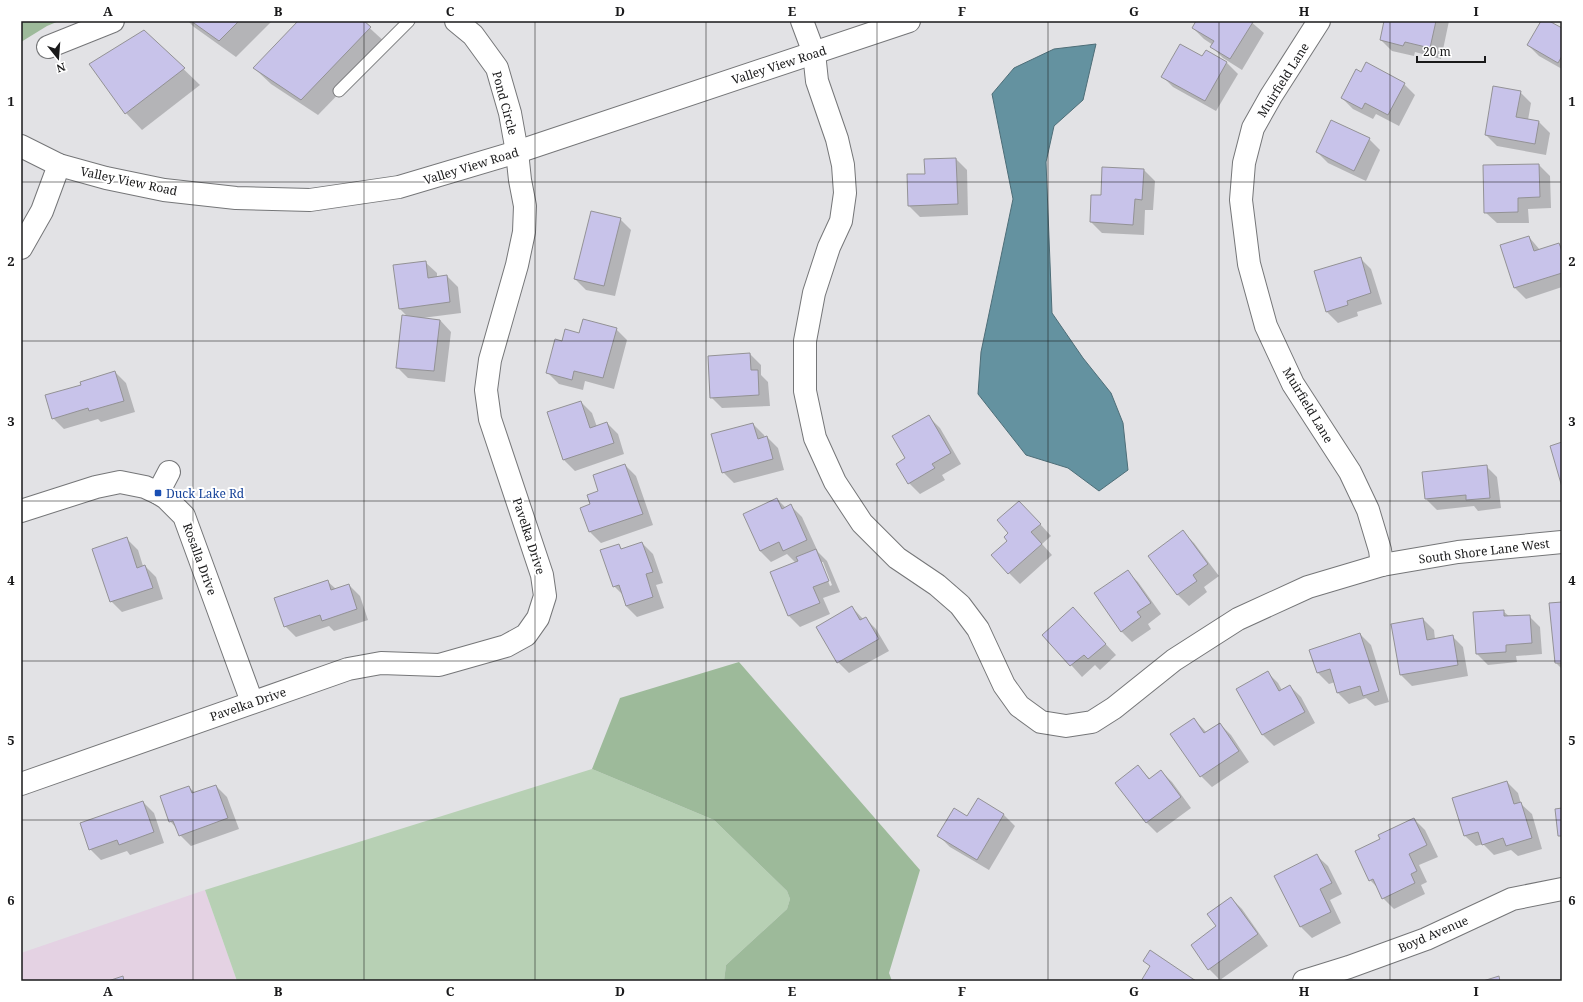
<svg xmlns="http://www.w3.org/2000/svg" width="1583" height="1002" font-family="'Noto Serif',serif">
  <rect width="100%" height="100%" fill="#e2e2e5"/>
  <path fill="#e4d2e3" d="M205,890L237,981H21V953Z"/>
  <path fill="#b7d0b4" d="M592,769L714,820L787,891L790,899L787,909L726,965L724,981H237L205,890Z"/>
  <g fill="#9dba9a">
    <path d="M21,21H59L47,26L21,42Z"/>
    <path d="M739,662L920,870L889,973L892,981H724L726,965L787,909L790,899L787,891L714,820L592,769L620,698Z"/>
  </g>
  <path fill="#6492a0" stroke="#4e6e78" d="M1096,44L1083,100L1054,126L1046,162L1052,313L1083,358L1111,393L1123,423L1128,470L1099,491L1068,468L1026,455L978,394L981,352L1013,199L992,94L1014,68L1054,49Z"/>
  <g fill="#0003" fill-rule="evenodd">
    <path d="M188,21H272L236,57L194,27Z"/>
    <path d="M299,21H362L387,44L318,115L271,84L254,68Z"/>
    <path d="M1198,21H1250L1264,33L1242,70L1223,58L1212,47L1213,45L1204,39L1193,28Z"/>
    <path d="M1386,21H1449L1441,59L1415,52L1414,56L1392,51L1381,40Z"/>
    <path d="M1542,21H1547L1562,30V69L1539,56L1528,45Z"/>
    <path d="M144,31L200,85L142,130L126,113L90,64Z"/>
    <path d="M1202,57L1227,63L1238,74L1216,111L1173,87L1162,76Z"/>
    <path d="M1361,73L1404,84L1415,95L1399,126L1376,114L1373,119L1353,109L1342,98Z"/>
    <path d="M1520,92L1531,103L1528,120L1539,122L1550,133L1546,155L1497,146L1486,135Z"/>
    <path d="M1369,139L1380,150L1366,181L1328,163L1317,152Z"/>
    <path d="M956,159L967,170L968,215L920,217L909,206Z"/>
    <path d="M1539,165L1550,176L1551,208L1528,209L1529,223H1497L1485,212Z"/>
    <path d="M1144,170L1155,181L1153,210H1145L1144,235L1102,233L1091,222L1102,196Z"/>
    <path d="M620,219L631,230L615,296L586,290L575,279Z"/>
    <path d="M1529,237L1540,250L1559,244L1562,247V287L1526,299L1515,288Z"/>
    <path d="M1360,258L1371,269L1382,304L1357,312L1358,316L1338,323L1327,312Z"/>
    <path d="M425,262L437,273V278L447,276L458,287L461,313L422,318L440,320L451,332L445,382L408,378L397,367L408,317L399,308Z"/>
    <path d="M616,329L627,340L614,389L585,381L583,390L559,384L548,373L563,342L580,334Z"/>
    <path d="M750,354L761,365V375L768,382L770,406L722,408L711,397Z"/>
    <path d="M115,372L126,383L135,412L101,422L98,419L64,429L53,418L82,385Z"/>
    <path d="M581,402L592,413L597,427L607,423L618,434L624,454L575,471L564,460Z"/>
    <path d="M929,417L940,428L961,464L942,475L945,480L920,494L909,483L907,459Z"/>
    <path d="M753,424L764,435L765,438L767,437L778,448L784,470L734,483L723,472Z"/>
    <path d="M625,465L636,476L653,525L601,543L590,532L582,508L592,505L600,491Z"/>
    <path d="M1486,466L1497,477L1501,508L1478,511L1474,506L1437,510L1426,499Z"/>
    <path d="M777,499L786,508L791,506L802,517L818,552L827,561L840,592L823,598L830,614L800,627L789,616L796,563L787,554L771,562L760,551ZM820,562H823L832,585L830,586Z"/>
    <path d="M1030,513L1051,536L1042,544L1052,555L1020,584L1009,573L1008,541Z"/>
    <path d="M1183,532L1194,543L1219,576L1204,587L1207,592L1189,606L1178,595L1150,556Z"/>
    <path d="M127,539L138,550L143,566H145L156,577L163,599L122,612L111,601Z"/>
    <path d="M642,543L653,554L663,583L656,585L664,608L637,617L626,606L623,595L614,586L618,545L623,550Z"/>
    <path d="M1127,571L1138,582L1161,614L1148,624L1151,629L1132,642L1121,631Z"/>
    <path d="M327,581L336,589L349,585L360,596L368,620L334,631L329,626L296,637L285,626Z"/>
    <path d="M1562,603V669L1556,663Z"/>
    <path d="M852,607L863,619L865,618L876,629L889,651L849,673L838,662L817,627Z"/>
    <path d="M1073,609L1116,655L1100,670L1095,665L1082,677L1044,635Z"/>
    <path d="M1503,611L1510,617L1529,616L1540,627L1542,654L1516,656L1517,662L1488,665L1477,654Z"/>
    <path d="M1423,619L1434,630L1435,639L1452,636L1463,647L1468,676L1412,686L1401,675L1393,625Z"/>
    <path d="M1360,634L1371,645L1389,702L1375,706L1366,698L1349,704L1338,693L1335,682L1329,684L1318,673L1311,650Z"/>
    <path d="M1267,672L1278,683L1282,690L1290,686L1301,697L1315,723L1274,746L1263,735Z"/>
    <path d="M1194,719L1207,733L1220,724L1231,735L1249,762L1212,787L1201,776Z"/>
    <path d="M1138,766L1150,779L1161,771L1172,782L1191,808L1157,833L1146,822Z"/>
    <path d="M1507,782L1518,793L1521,804L1532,814L1542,849L1518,856L1511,850L1494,855L1483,844L1476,846L1464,835Z"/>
    <path d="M216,786L227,797L239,829L191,846L180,835L178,830L170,821L189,787L195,793Z"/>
    <path d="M978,800L1004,815L1015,826L989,870L950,847L939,836L968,817Z"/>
    <path d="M143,802L154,813L164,843L130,855L127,851L101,860L90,849Z"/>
    <path d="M1414,819L1425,830L1438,857L1419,865L1427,882L1421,885L1425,894L1394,909L1383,898L1379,889L1370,880L1381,839Z"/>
    <path d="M1317,856L1328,866L1342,894L1330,900L1341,923L1312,938L1301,927L1275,877Z"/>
    <path d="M1231,898L1242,909L1268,946L1220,980L1209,969L1218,927Z"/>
  </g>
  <g fill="#c8c3ea" stroke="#939295">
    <path d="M191,21H239L219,41Z"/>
    <path d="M298,21H364L371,27L301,100L253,68Z"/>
    <path d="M1196,21H1252L1253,22L1230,59L1210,47L1214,41L1192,28Z"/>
    <path d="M1384,21H1436L1430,48L1405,42L1403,46L1380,40Z"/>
    <path d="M1541,21H1549L1562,28V56L1558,63L1527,45Z"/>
    <path d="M144,30L185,68L125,114L89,64Z"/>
    <path d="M1180,44L1202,56L1206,50L1227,62L1205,101L1161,77Z"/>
    <path d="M1366,62L1405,83L1388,115L1365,103L1362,109L1341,98L1356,69L1361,72Z"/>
    <path d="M1493,86L1521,91L1516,117L1539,121L1535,144L1485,135Z"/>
    <path d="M1331,120L1370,138L1354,171L1316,152Z"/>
    <path d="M956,158L958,204L908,206L907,174H925L924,159Z"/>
    <path d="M1539,164L1540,197L1518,198V212L1484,213L1483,165Z"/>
    <path d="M1102,167L1144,169L1142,200L1135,199L1133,225L1090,222L1091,195H1101Z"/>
    <path d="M591,211L621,218L604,286L574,279Z"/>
    <path d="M1529,236L1534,251L1559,243L1562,251V273L1514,288L1500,245Z"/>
    <path d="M1361,257L1371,293L1347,301L1348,305L1326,312L1314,271Z"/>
    <path d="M426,261L428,278L447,275L450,302L399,309L393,265Z"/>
    <path d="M402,315L440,320L434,371L396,368Z"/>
    <path d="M583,319L617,328L603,378L574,371L572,380L546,373L555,339L562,341L565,329L579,333Z"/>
    <path d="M750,353L751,370H758L759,395L710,398L708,356Z"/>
    <path d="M115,371L124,401L89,411L88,408L52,419L45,395L81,385L80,382Z"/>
    <path d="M581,401L590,428L607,422L614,443L563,460L547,412Z"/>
    <path d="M929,415L951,453L932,464L935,468L908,484L896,464L905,458L892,436Z"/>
    <path d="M753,423L758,439L767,436L773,459L722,473L711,434Z"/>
    <path d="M1562,442V487L1550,446Z"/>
    <path d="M625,464L643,514L589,532L580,508L590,504L587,495L598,491L593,475Z"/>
    <path d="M1487,465L1490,498L1466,500V495L1425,499L1422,472Z"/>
    <path d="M777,498L782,509L791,504L807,540L783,551L779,542L760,551L743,514Z"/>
    <path d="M1019,501L1041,524L1031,532L1042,544L1008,574L991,555L1007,541L1004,537L1008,533L997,520Z"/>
    <path d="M1183,530L1208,564L1193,575L1197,581L1177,595L1148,556Z"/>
    <path d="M127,537L137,568L145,565L153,588L110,602L92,549Z"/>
    <path d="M642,542L653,572L646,574L653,597L626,606L619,585L613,587L600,550L619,544L621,549Z"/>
    <path d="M816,549L829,581L813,587L820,603L788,616L770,572L798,561L796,557Z"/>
    <path d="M1128,570L1151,603L1137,612L1141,617L1121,632L1094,593Z"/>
    <path d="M328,580L331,590L349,584L357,609L322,621L320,615L284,627L274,598Z"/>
    <path d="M1562,602V663H1555L1549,603Z"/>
    <path d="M852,606L860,620L866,617L879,639L837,663L816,627Z"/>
    <path d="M1073,607L1106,644L1088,659L1084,655L1070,666L1042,635Z"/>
    <path d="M1504,610V616L1530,615L1532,643L1506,645V652L1476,654L1473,612Z"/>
    <path d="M1423,618L1427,640L1453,635L1458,665L1400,675L1391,624Z"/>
    <path d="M1360,633L1379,691L1363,696L1360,686L1337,693L1330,669L1317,673L1309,650Z"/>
    <path d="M1268,671L1279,691L1290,685L1305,712L1262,735L1236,689Z"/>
    <path d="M1194,718L1204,733L1220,723L1239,751L1200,777L1170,734Z"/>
    <path d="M1138,765L1149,779L1161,770L1181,797L1146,823L1115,783Z"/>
    <path d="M1507,781L1514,804L1521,802L1532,838L1506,846L1503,838L1482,845L1478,832L1464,836L1452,798Z"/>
    <path d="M216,785L228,818L179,836L173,821L169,822L160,796L189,786L192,793Z"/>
    <path d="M978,798L1004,814L977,860L937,836L954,808L967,816Z"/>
    <path d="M143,801L154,832L119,845L117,840L89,850L80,823Z"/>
    <path d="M1562,808V836H1558L1555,809Z"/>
    <path d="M1414,818L1427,845L1409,854L1417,871L1411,874L1415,883L1382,899L1373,879L1369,881L1355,851L1380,839L1378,835Z"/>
    <path d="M1317,854L1332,883L1320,889L1331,912L1300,927L1274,876Z"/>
    <path d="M1231,897L1258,934L1208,970L1191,945L1216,926L1207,914Z"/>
    <path d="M1150,950L1196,981H1141L1150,966L1143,961Z"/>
    <path d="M123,976L124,981H108Z"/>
    <path d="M1499,976L1500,981H1483Z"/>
  </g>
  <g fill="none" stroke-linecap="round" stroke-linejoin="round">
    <defs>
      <path id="service" d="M339,91L409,21"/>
      <g id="minor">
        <path d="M802,21L814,53L817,81L837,139L843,165L845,193L841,221L829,247L814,293L805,341V391L815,438L835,482L862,523L897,558L937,585L960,605L978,629L1004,685L1019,706L1041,722L1066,726L1092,722L1114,708L1174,660L1238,619L1308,587L1382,565L1458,552L1562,542"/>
        <path d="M1319,21L1271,96L1253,128L1244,163L1241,200L1249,264L1266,326L1293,384L1350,472L1368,510L1380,550L1382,565"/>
        <path d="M48,47L113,21"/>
        <path d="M158,493L169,472"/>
        <path d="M21,511L96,487L120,482L145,487L158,493L166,498L184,516L252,702"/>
        <path d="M21,784L348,669L381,663L439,665L506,646L526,635L538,618L545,596L542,575L490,419L486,390L490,360L517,265L524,232L525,206L520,180L517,152L510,113L497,68L473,35L456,21"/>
        <path d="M1304,981L1349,967L1426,939L1512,899L1562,889"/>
      </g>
      <g id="tertiary">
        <path d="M21,146L59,165L106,178L164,190L236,198L310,200L399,187L517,152L909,21"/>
        <path d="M21,248L42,211L59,165"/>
      </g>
    </defs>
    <use href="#service" stroke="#757678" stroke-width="13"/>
    <use href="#minor" stroke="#757678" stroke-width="24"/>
    <use href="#tertiary" stroke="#757678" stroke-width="24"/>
    <use href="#service" stroke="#fff" stroke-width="11"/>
    <use href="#minor" stroke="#fff" stroke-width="22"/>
    <use href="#tertiary" stroke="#fff" stroke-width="22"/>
  </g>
  <path fill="none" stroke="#19191a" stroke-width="1" stroke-opacity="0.55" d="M193,21V981M364,21V981M535,21V981M706,21V981M877,21V981M1048,21V981M1219,21V981M1390,21V981M21,182H1562M21,341H1562M21,501H1562M21,661H1562M21,820H1562"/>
  <rect fill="#1a4fb4" stroke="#fff" stroke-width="1.5" x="154" y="489" width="8" height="8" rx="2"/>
  <g text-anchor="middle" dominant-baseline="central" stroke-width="4" stroke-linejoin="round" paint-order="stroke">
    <g font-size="12" fill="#19191a" stroke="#fff">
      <text transform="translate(779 65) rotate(-18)">Valley View Road</text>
      <text transform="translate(1283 80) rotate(-58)">Muirfield Lane</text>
      <text transform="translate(505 103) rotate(75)">Pond Circle</text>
      <text transform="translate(471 166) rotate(-17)">Valley View Road</text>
      <text transform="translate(129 181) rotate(12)">Valley View Road</text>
      <text transform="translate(1308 405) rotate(59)">Muirfield Lane</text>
      <text transform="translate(529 536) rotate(72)">Pavelka Drive</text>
      <text transform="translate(1484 551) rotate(-7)">South Shore Lane West</text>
      <text transform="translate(200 559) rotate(70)">Rosalla Drive</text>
      <text transform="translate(248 704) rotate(-19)">Pavelka Drive</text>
      <text transform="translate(1433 934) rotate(-23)">Boyd Avenue</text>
    </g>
    <g font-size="12" fill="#164399" stroke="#fff" text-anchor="start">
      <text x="166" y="493">Duck Lake Rd</text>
    </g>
  </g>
  <rect width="1583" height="1002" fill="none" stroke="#ffffff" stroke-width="44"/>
  <g transform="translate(58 58) rotate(163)" stroke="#ffffff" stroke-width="3" paint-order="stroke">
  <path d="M0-3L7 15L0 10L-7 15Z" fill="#19191a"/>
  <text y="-6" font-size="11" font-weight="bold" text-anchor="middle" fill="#19191a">N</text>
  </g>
  <path d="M1417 56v6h68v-6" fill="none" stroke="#19191a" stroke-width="2"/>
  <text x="1423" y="56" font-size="12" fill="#19191a" stroke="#ffffff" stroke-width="3" paint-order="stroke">20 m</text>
  <rect x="22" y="22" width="1539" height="958" fill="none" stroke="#19191a" stroke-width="1.5"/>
  <g font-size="13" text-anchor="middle" font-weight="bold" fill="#19191a">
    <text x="108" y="16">A</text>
    <text x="278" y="16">B</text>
    <text x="450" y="16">C</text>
    <text x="620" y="16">D</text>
    <text x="792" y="16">E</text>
    <text x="962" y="16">F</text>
    <text x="1134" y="16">G</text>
    <text x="1304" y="16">H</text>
    <text x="1476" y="16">I</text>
    <text x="11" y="106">1</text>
    <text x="1572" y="106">1</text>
    <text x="11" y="266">2</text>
    <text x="1572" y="266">2</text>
    <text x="11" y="426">3</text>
    <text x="1572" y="426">3</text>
    <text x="11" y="585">4</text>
    <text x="1572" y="585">4</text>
    <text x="11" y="745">5</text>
    <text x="1572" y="745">5</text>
    <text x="11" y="905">6</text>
    <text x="1572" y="905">6</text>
    <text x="108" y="996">A</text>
    <text x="278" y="996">B</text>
    <text x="450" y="996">C</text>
    <text x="620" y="996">D</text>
    <text x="792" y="996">E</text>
    <text x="962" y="996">F</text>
    <text x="1134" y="996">G</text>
    <text x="1304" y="996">H</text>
    <text x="1476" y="996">I</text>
  </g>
</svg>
